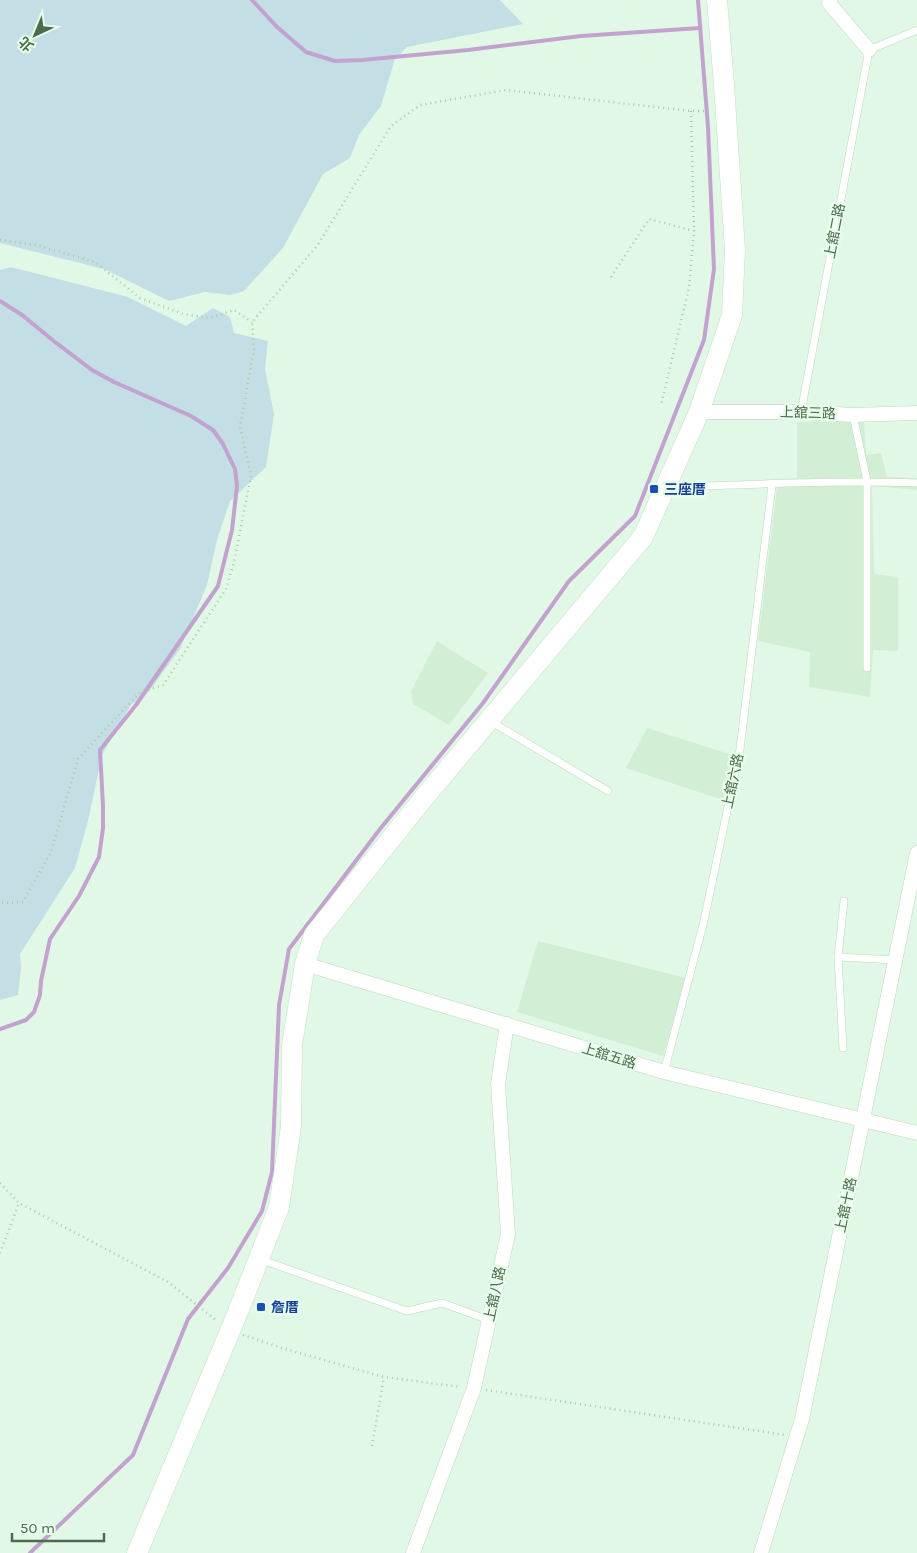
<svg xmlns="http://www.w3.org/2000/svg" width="917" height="1553" font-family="Karla,'Noto Sans TC',sans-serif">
  <rect width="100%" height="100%" fill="#e2f8e6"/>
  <g fill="#d2efd6">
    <path d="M864,420L866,455L881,453L887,477L917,478V490L872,486L874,574L898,577V651L873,650L870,697L809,687L810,652L758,641L778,479L797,478V422Z"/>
    <path d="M437,641L488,673L449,725L413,704L411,691Z"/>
    <path d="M647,728L736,756L726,801L626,768Z"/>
    <path d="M538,941L686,978L663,1056L517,1012Z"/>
  </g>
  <g fill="#c3dee4">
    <path d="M0,0H500L523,24L407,47L395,59L381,106L359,135L350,158L323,174L283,248L244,291L230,295L205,292L169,301L104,269L0,243Z"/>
    <path d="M11,267L128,297L186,326L213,308L230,317L234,333L268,341L265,369L274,414L266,467L230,501L217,540L207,585L180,649L149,691L131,705L102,755L88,821L75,868L20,954L21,968L18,995L0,1000V270Z"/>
  </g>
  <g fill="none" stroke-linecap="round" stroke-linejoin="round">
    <g stroke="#c3a2cf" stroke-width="4">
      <path d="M252,0L277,27L306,52L335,61L362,60L468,50L581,36L700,28"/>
      <path d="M0,301L22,315L55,342L92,370L114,382L191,416L213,430L223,444L235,469L237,486L232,530L218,586L136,705L100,750L103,806V828L99,857L79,896L50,939L41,981L40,995L34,1012L26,1020L0,1029"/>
      <path d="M30,1553L133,1455L188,1319L228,1268L262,1211L272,1172L279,1005L289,949L380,829L483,703L569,581L635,516L704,340L714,269L708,127L698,0"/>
    </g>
    <defs>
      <g id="lane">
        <path d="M801,412L869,50L917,30"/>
        <path d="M853,415L867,481V668"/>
        <path d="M668,487C751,485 834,480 917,483"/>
        <path d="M490,721L608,791"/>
        <path d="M838,957L896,960"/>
        <path d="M843,1048L838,957L844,901"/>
        <path d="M664,1072L704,921L740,749L772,485"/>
        <path d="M259,1259L407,1311L442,1303L489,1320"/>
      </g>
      <g id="street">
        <path d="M830,0L829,3L869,50"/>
        <path d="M699,412H801L853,415L917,413"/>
        <path d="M305,964L664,1072L917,1133"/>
        <path d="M413,1553L474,1388L508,1234L498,1084L507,1024"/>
        <path d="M761,1553L802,1419L917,853"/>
      </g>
      <path id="secondary" d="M137,1553L238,1312L279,1207L291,1127L292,1045L305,964L314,935L427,794L643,537L699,412L732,315L735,250L724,85L717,0"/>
    </defs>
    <use href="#lane" stroke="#bdd8be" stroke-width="8"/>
    <use href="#street" stroke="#bdd8be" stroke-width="15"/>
    <use href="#secondary" stroke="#c0e1c2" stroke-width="21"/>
    <g stroke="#a3cea2" stroke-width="2.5" stroke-dasharray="1 4" stroke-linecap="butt">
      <path d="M691,111L694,231"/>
      <path d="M0,240L36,245L95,262L140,298L183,314L210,318L234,310L252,322"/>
      <path d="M611,277L649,219L694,231L689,288L661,405"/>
      <path d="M2,903L23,902L51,852L78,759L140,692L163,685L226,589L234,562L251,476L240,427L254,349L252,322L317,246L391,126L420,105L506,90L691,111H710"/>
      <path d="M0,1183L19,1203L168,1282L217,1321"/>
      <path d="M0,1253L19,1203"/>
      <path d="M243,1335L285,1349L384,1377L461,1387"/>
      <path d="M486,1390L785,1435"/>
      <path d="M372,1446L384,1377"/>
    </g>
    <use href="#lane" stroke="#fff" stroke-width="7"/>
    <use href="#street" stroke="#fff" stroke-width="14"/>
    <use href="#secondary" stroke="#fff" stroke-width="20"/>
  </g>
  <g fill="#1a4fb4" stroke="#e8fceb" stroke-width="2">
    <rect x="649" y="484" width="10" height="10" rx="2.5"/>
    <rect x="256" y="1302" width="10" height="10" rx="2.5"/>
  </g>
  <g text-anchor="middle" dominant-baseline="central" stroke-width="5" stroke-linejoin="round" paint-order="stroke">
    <g font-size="14" fill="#4e6c4c" stroke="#e8fceb">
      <text transform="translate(835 231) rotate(-79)">上舘二路</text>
      <text transform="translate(808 413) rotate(2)">上舘三路</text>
      <text transform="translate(733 781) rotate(-78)">上舘六路</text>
      <text transform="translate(609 1056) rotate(17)">上舘五路</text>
      <text transform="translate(846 1205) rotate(-78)">上舘十路</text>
      <text transform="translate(495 1294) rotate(-78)">上舘八路</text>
    </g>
    <g font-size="14" font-weight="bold" fill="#164399" stroke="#e8fceb" text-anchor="start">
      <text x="664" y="489">三座厝</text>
      <text x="271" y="1307">詹厝</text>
    </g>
  </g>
  <g transform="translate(35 35) rotate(224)" stroke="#e8fceb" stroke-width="4" paint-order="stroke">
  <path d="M0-4L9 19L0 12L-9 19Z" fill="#4e6c4c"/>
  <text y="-8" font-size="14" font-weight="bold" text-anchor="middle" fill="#4e6c4c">北</text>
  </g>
  <path d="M12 1533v8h92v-8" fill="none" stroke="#4e6c4c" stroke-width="2.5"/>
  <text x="20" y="1533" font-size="15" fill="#4e6c4c" stroke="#e8fceb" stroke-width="4" paint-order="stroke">50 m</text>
</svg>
